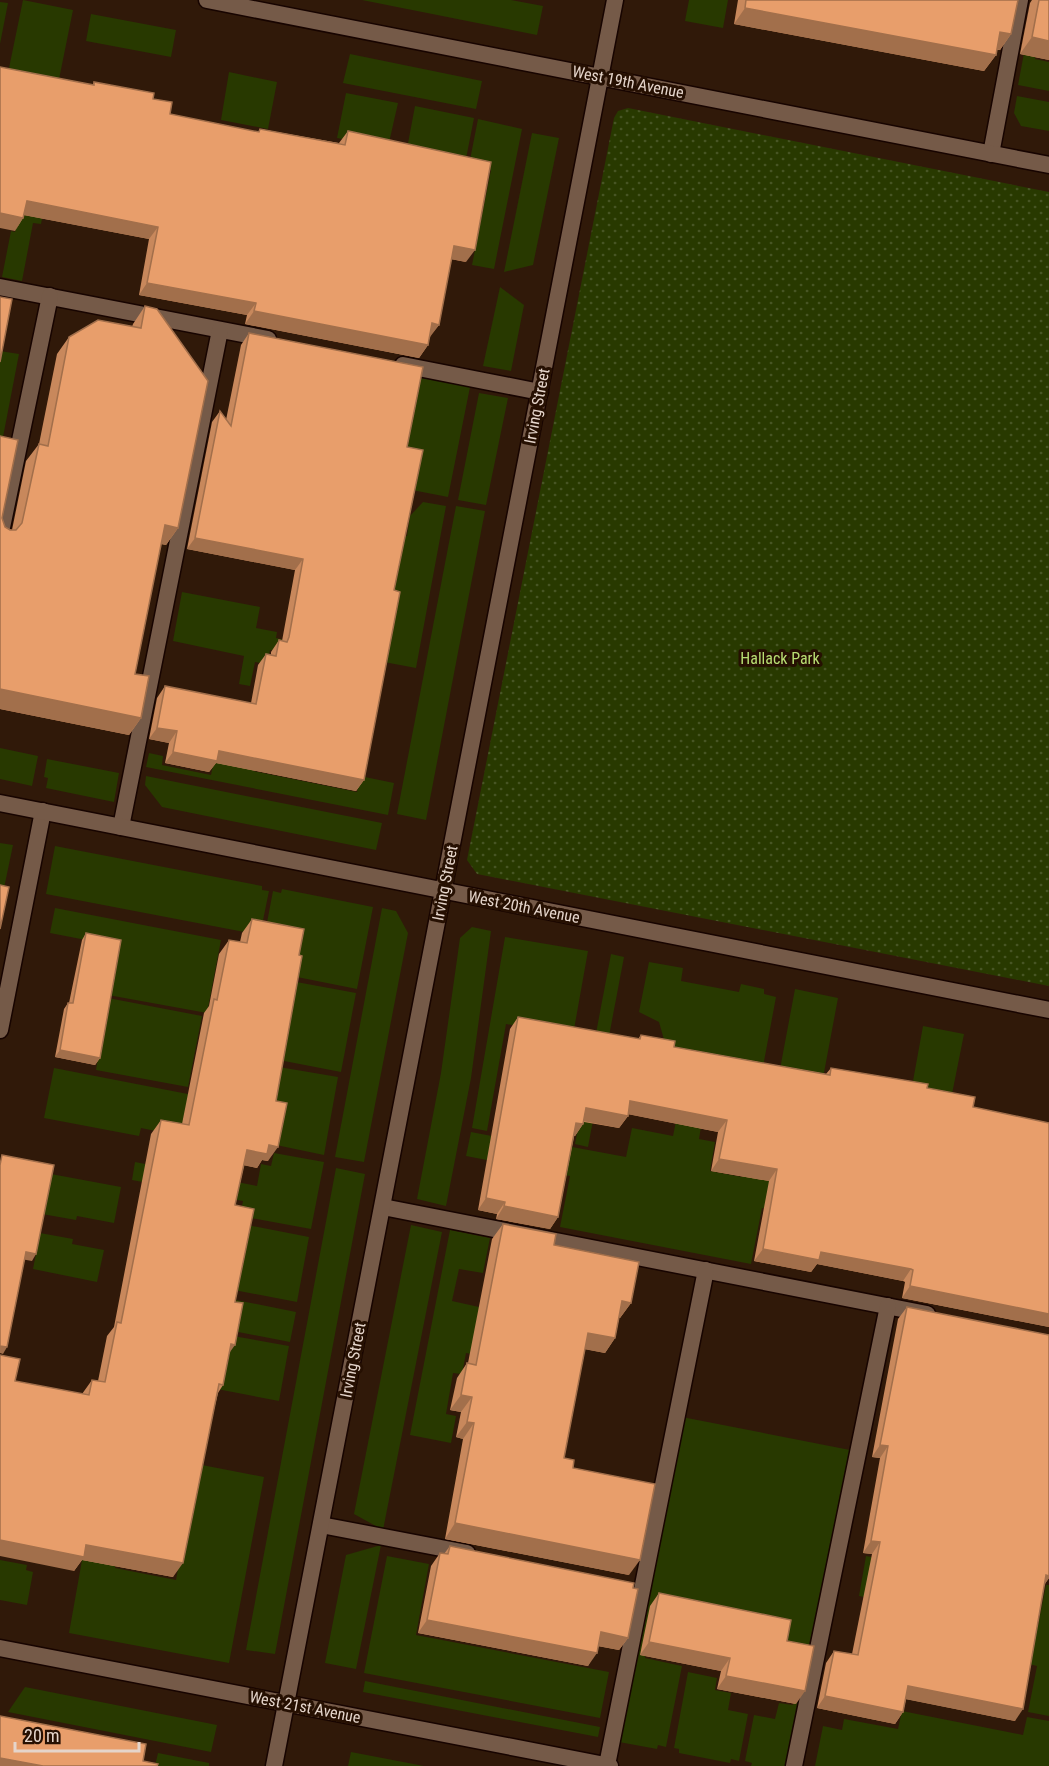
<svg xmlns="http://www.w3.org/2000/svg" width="1049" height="1766" font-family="'Roboto Condensed',sans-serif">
  <defs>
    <pattern id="park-dots" width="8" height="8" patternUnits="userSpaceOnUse" patternTransform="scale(1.5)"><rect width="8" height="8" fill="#283900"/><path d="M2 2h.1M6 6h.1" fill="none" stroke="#475524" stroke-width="1.8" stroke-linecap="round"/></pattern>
  </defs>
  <rect width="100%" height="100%" fill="#301909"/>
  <g fill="#283900">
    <path d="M23,0L73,10L50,124L8,73Z"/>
    <path d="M362,0H511L543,6L537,35Z"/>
    <path d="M689,0H728L723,28L685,21Z"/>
    <path d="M0,2L8,3L0,44Z"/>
    <path d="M1033,5L1045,7L1035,59L1049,62V91L1018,85Z"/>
    <path d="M91,14L176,30L171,57L86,41Z"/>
    <path d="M350,54L482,81L476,109L343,83Z"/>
    <path d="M229,72L277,82L268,129L221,120Z"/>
    <path d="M346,93L398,103L388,147L337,138Z"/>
    <path d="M1017,96L1049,102V131L1021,126L1014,113Z"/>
    <path d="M415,106L474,118L465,164L406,154Z"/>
    <path d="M478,119L522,129L494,269L472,265L491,170L469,165Z"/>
    <path d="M532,133L559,138L533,265L504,272Z"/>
    <path d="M32,148L55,152L41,224L33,223L22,281L2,277L11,231L15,232Z"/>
    <path d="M500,287L524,305L511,371L483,366Z"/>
    <path d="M0,351L19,354L3,437H0Z"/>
    <path d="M417,377L470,387L448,497L412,490L401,457Z"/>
    <path d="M479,393L508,398L486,505L458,500Z"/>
    <path d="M423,502L446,506L416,668L384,662L377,568L401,535L407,536L410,516Z"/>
    <path d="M456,506L485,511L426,820L397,814Z"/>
    <path d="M182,592L260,607L256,628L277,632L276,638L285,640L277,651L270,650L267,664L255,662L250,686L239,684L244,656L173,641Z"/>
    <path d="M221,726L257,753L253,771L357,792L360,776L394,783L388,815L146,767L149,753L163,756L162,765L211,775Z"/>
    <path d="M0,748L38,756L32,786L0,779Z"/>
    <path d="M47,759L119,773L114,802L46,788L48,778L44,777Z"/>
    <path d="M146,776L382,823L376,850L162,807L145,785Z"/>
    <path d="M0,843L13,845L3,893L0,892Z"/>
    <path d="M55,846L262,886V890L269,891L260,935L46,894Z"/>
    <path d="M282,889L373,907L357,989L292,976L265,933L273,891L281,893Z"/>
    <path d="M55,908L221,940L207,1013L108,995L117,946L50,933Z"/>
    <path d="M382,908L396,911L408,933L364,1162L335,1157Z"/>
    <path d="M472,927L491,931L471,1078L446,1206L417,1199L441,1073L460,938Z"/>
    <path d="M505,937L588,951L573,1035L506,1024L487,1131L472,1128Z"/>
    <path d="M611,954L624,957L588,1147L575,1144Z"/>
    <path d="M649,962L683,968L681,981L739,992L741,984L764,989V994L776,997L762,1072L668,1054L659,1022L639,1012Z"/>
    <path d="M291,981L356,993L341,1072L279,1060Z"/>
    <path d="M795,989L838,998L823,1078L769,1128Z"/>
    <path d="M108,998L202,1016L188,1087L96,1070Z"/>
    <path d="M923,1026L964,1034L950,1104L911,1092Z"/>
    <path d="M688,1062L701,1127L699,1139L715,1142L710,1171L742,1177L750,1136L799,1215L762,1208L751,1264L560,1227L570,1176L466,1156L471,1132L555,1148L556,1144L626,1157L632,1128L673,1136Z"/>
    <path d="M279,1067L338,1077L324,1155L276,1145L264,1101Z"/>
    <path d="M54,1068L193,1095L185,1137L141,1128L139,1136L44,1118Z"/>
    <path d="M274,1153L324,1162L311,1229L240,1216L243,1201L132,1180L135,1162L257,1186L261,1164L271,1166Z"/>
    <path d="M336,1168L365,1174L275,1654L246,1650Z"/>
    <path d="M51,1174L121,1187L114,1223L77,1216L76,1220L42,1214Z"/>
    <path d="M247,1225L309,1237L297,1302L234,1290Z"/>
    <path d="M411,1225L442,1232L383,1530L354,1514Z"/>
    <path d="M450,1230L490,1238L483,1273L459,1269L452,1301L479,1307L476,1325L528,1365L466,1353L462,1374L453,1373L446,1414L456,1416L451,1443L410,1435Z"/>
    <path d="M40,1233L73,1239L72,1244L104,1250L97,1282L33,1269Z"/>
    <path d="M231,1299L296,1312L290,1342L233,1331Z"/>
    <path d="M233,1336L289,1346L279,1401L217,1389L223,1361L228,1362Z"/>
    <path d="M682,1417L850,1450L788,1766H751L752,1763L745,1761L754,1715L775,1719L779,1703L793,1705L802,1656L655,1605L645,1658L682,1666L666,1747L658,1745L657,1749L619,1742Z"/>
    <path d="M202,1465L264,1477L229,1663L69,1633L84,1549L117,1556L115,1568L176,1580L194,1483Z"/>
    <path d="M381,1545L356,1669L325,1663L346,1555Z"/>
    <path d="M387,1556L429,1564L416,1635L609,1672L600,1718L364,1673Z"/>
    <path d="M866,1556L917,1566L934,1606L1038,1625L1046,1585H1049V1716L1028,1712L1037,1666L1025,1663L915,1607L859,1596Z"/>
    <path d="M0,1560L27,1565L26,1570L33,1572L27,1605L0,1600Z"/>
    <path d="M688,1672L717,1678L715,1690L731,1693L728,1710L748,1714L739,1761L731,1759L730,1763L679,1753V1749L674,1748Z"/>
    <path d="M365,1681L600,1727L598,1737L363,1692Z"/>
    <path d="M25,1687L217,1725L211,1752L8,1712Z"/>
    <path d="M902,1711L1023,1735L1027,1717L1049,1721V1766H815L823,1726L842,1730L844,1719L898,1729Z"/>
    <path d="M351,1752L424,1766H348Z"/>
    <path d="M158,1753L209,1763V1766H155Z"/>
  </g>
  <path fill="url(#park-dots)" d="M628,108L1049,192V986L477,874L467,860L614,118L618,111Z"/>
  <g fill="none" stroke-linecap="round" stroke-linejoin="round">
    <defs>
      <g id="service">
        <path d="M991,154L1020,0"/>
        <path d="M0,287L268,339"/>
        <path d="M403,365L540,392"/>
        <path d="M0,537L50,296"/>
        <path d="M121,827L220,330"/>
        <path d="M0,1030L43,811"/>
        <path d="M383,1207L927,1314"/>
        <path d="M321,1525L467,1553"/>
        <path d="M607,1765L706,1270"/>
        <path d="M794,1766L888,1306"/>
      </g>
      <g id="minor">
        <path d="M207,0L1049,165"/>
        <path d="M0,803L1049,1010"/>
        <path d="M0,1648L610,1766"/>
      </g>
      <path id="tertiary" d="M274,1766L615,0"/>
    </defs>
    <use href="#service" stroke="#170400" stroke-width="19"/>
    <use href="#minor" stroke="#170400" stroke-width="19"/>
    <use href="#tertiary" stroke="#170400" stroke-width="19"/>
    <use href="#service" stroke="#755a48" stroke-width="16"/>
    <use href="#minor" stroke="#755a48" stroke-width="16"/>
    <use href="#tertiary" stroke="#755a48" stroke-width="16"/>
  </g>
  <g fill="#c8885c">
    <path d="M738,0H1018L1011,34L1000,50H997L996,55L984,71L734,24Z"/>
    <path d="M1032,0H1049V60L1020,54L1030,3Z"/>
    <path d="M94,82L153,99L170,114L258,132L260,129L339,143L348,131L466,262L451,259L439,325L429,337L428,345L419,358L245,324L247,315L139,295L149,239L24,215L23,218L15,231Z"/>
    <path d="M145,306L178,528L166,545L161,544L135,674L141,718L129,735L0,709V436L2,518L5,527L12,530L26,461L39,444L57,354L69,337L132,327L133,324Z"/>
    <path d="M249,333L407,447L394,590L364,780L356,791L216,763L209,772L165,763L169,743L149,739L157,698L165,686L251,703L258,665L266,654L271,655V652L279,640L282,641L295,570L187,549L212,422L220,411L226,420L241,345Z"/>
    <path d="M252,919L299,955L276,1101L268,1161L262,1160L257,1168L244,1165L235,1205V1302L229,1354L223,1385L218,1393L173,1577L82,1560L74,1571L15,1381L82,1394L92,1380L98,1381L107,1336L114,1327L151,1134L161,1120L182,1124L204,1013L209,1006L219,954L229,940L240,942L242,933Z"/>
    <path d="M86,933L100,1058L95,1065L55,1057L64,1009L68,1003H69L82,940Z"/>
    <path d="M518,1017L638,1039L641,1035L674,1047L826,1074L831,1068L927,1088L973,1107L1049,1123V1327L902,1298L905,1282L903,1281L817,1264L811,1272L754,1261L769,1181L711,1171L718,1132L628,1114V1116L619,1128L584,1122L583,1124L575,1136H574L558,1217L550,1229L496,1219L497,1214L478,1210L510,1029Z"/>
    <path d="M503,1224L554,1245L631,1303L620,1318H619L615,1338L605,1353L585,1349L564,1458L573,1468L629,1575L445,1539L463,1439L456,1437L461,1412L450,1410L457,1378L467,1363H468L492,1239Z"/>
    <path d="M907,1307L1049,1578L1044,1585L1015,1721L906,1699L903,1712L895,1724L817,1708L826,1663L834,1651L852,1654L872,1554L863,1553L880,1458L872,1457L898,1319Z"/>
    <path d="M450,1546L628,1638L619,1650L598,1646L588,1666L418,1633L431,1566L440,1553L444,1554Z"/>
    <path d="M659,1593L796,1704L717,1689L721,1671L640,1655L650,1606Z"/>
  </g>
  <g fill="#a26f4b">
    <path d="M745,8L996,55L984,71L734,24Z"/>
    <path d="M1000,32L1011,34L1000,50L989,48Z"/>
    <path d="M1032,37L1049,41V60L1020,54Z"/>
    <path d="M27,201L158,227L149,239L18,214Z"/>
    <path d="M0,213L23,218L15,231L0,228Z"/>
    <path d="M454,246L475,250L466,262L445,258Z"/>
    <path d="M147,283L256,303L247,315L139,295Z"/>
    <path d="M254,311L428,345L419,358L245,324Z"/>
    <path d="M432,323L439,325L430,337L423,336Z"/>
    <path d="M165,525L178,528L166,545L153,542Z"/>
    <path d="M195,538L303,559L295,570L187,549Z"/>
    <path d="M0,689L141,718L129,735L0,709Z"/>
    <path d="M157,728L177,731L169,743L149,739Z"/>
    <path d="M219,751L364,780L356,791L216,763L209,772L165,763L173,752Z"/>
    <path d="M60,1050L100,1058L95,1065L55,1057Z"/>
    <path d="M630,1101L727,1120L718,1132L622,1113Z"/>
    <path d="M586,1108L628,1116L619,1128L578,1120Z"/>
    <path d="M576,1123L583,1124L575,1136L568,1135Z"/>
    <path d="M269,1145L278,1147L268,1161L262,1160L257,1168L237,1164L247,1150Z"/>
    <path d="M719,1159L777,1169L769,1181L711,1171Z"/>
    <path d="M486,1198L505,1202L497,1214L478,1210Z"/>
    <path d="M504,1206L558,1217L550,1229L496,1219Z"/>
    <path d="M763,1249L821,1252L911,1269L903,1281L817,1264L811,1272L754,1261Z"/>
    <path d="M26,1252L36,1254L32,1261L21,1259Z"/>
    <path d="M910,1286L1049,1314V1327L902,1298Z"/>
    <path d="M622,1301L631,1303L620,1318L612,1317Z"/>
    <path d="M588,1333L615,1338L605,1353L578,1348Z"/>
    <path d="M231,1344L235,1345L225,1359Z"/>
    <path d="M0,1346L7,1347L3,1354L0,1353Z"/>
    <path d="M461,1395L472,1397L461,1412L450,1410Z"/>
    <path d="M467,1422L474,1423L463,1439L456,1437Z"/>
    <path d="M880,1445L888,1446L880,1458L872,1457Z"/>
    <path d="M455,1523L640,1560L629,1575L445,1539Z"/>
    <path d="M0,1540L86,1545L183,1563L173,1577L82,1560L74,1571L0,1556Z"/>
    <path d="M871,1541L880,1542L872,1554L863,1553Z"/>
    <path d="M1046,1575L1049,1576V1578L1042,1588Z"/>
    <path d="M427,1620L597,1653L588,1666L418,1633Z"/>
    <path d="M601,1632L628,1638L619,1650L592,1645Z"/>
    <path d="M649,1642L730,1658L721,1671L640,1655Z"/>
    <path d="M726,1676L805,1691L796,1704L717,1689Z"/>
    <path d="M908,1686L1023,1709L1015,1721L900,1698Z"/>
    <path d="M825,1696L903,1712L895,1724L817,1708Z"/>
    <path d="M0,1758L43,1766H0Z"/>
  </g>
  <g fill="#e89e6b" stroke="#a26f4b" stroke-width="1.5">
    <path d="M746,0H1018L1011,34L1000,32L996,55L745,8Z"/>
    <path d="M1039,0H1049V41L1032,37Z"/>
    <path d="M0,67L94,85V82L154,93L153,99L172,102L170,114L259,132L260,129L345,145L348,131L491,162L475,250L454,246L439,325L432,323L428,345L254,311L256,303L147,283L158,227L27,201L23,218L0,213Z"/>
    <path d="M0,297L12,299L0,362Z"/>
    <path d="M145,306L157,309L208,381L178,528L165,525L135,674L149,676L141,718L0,689V436L18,440L2,518L5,527L10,530H16L22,523L39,444L48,446L69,337L98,320L141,328Z"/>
    <path d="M249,333L423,367L407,447L423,450L394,590L400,592L364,780L219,751L217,761L173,752L177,731L157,728L165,686L256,704L266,654L276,656L279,640L287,642L289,637L303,559L195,538L220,411L231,426Z"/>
    <path d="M0,885L9,887L0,929Z"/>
    <path d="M252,919L304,929L299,955L302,956L276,1101L287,1103L278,1147L269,1145L267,1154L247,1150L235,1205L254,1209L235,1302L243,1303L235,1345L231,1344L223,1385L219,1384L183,1563L86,1545L84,1557L0,1540V1355L20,1359L15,1381L89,1395L92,1380L105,1382L117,1322L121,1323L161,1120L189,1125L214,999L217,1000L229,940L247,943Z"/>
    <path d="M86,933L121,940L100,1058L60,1050L68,1003H73Z"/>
    <path d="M518,1017L640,1039L641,1035L675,1041L674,1047L830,1075L831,1068L928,1084L927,1088L975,1097L973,1107L1049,1123V1314L910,1286L913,1270L911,1269L821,1252L819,1260L763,1249L777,1169L719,1159L727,1120L630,1101L628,1116L586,1108L583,1124L576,1123L558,1217L504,1206L505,1202L486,1198Z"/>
    <path d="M2,1155L54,1165L36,1254L26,1252L7,1347L0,1346V1165Z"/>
    <path d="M503,1224L556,1234L554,1245L639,1262L631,1303L622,1301L615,1338L588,1333L564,1458L574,1460L573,1468L655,1484L640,1560L455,1523L474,1423L467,1422L472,1397L461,1395L467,1363L476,1365Z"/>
    <path d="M907,1307L1049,1335V1576L1046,1575L1023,1709L908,1686L903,1712L825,1696L834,1651L858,1655L880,1542L871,1541L888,1446L880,1445Z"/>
    <path d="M450,1546L634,1583L633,1588L638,1589L628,1638L601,1632L597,1653L427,1620L440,1553L448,1554Z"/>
    <path d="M659,1593L791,1620L787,1641L814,1646L805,1691L726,1676L730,1658L649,1642Z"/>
    <path d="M0,1716L146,1744L143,1761L158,1764L157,1766H43L0,1758Z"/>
  </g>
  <g text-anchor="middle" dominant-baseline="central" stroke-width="6" stroke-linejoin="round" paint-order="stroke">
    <g font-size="16" fill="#e5d5cb" stroke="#261002">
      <text transform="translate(628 82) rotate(11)">West 19th Avenue</text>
      <text transform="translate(537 406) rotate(-79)">Irving Street</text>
      <text transform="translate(445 883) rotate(-79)">Irving Street</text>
      <text transform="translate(524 907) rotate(11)">West 20th Avenue</text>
      <text transform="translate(353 1360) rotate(-79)">Irving Street</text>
      <text transform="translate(305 1707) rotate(11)">West 21st Avenue</text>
    </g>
    <g font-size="16" fill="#b8de73" stroke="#261002">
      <text x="780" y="658">Hallack Park</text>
    </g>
  </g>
  <path d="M15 1742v9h124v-9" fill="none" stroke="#e5d5cb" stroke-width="3"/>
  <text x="24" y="1742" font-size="18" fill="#e5d5cb" stroke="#261002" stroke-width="4.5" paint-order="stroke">20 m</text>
</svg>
